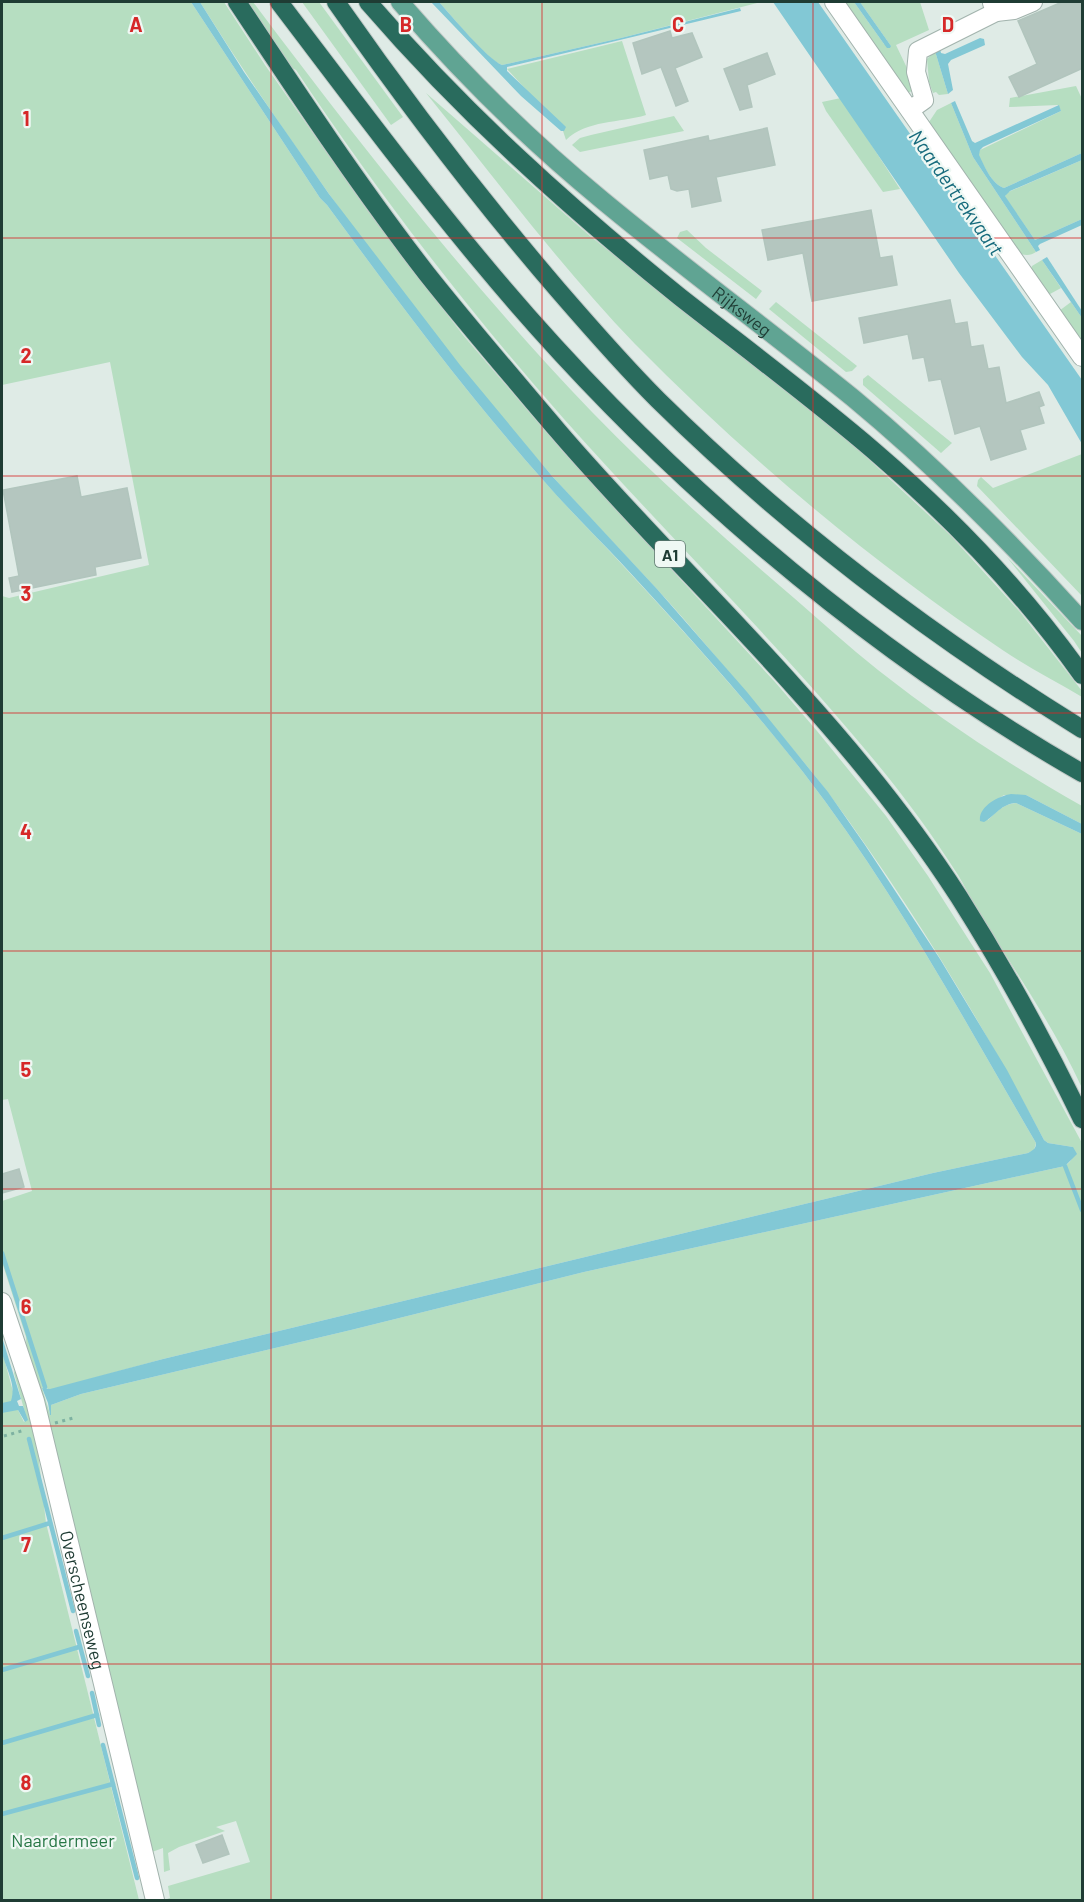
<svg xmlns="http://www.w3.org/2000/svg" width="1084" height="1902" font-family="Barlow,sans-serif">
  <rect width="100%" height="100%" fill="#dfebe6"/>
  <g fill="#b6dec1">
    <path d="M2,2H191L320,198L327,205C396,299 466,393 543,480C570,511 600,540 628,571C688,636 748,702 803,772C893,888 962,1016 1036,1143L1034,1150L1028,1153L933,1173L370,1309L163,1359L50,1390L45,1387L42,1388L50,1414H51V1405L81,1394L351,1330L584,1272L1065,1166C1073,1160 1073,1157 1073,1147L1048,1143L1044,1140C980,1020 910,903 829,794C808,766 784,739 761,711C726,669 692,627 655,587C621,550 586,514 553,477C423,328 305,169 200,2H224L265,65L367,210L463,335L564,453L775,682L817,731L886,816L928,876L990,973L1082,1143V1900H164L170,1898L168,1886L250,1862L236,1821L216,1827L225,1831L179,1847L168,1853L170,1870L164,1872L163,1848L152,1852L27,1360L26,1337L2,1262V1201L32,1191L8,1099L2,1100V596L9,598L149,565L110,362L2,385Z"/>
    <path d="M244,2H253C359,143 469,284 592,412C656,478 724,538 794,598C822,622 849,647 878,670C943,721 1011,766 1082,806V824L1026,795H1004L987,806L988,820C997,811 1004,804 1016,803L1082,834V1088C1053,1024 1013,969 977,909C970,898 965,886 958,875C927,826 891,779 853,735C761,626 659,526 564,419C467,309 377,192 296,70L284,64Z"/>
    <path d="M302,2H319L403,117L391,125Z"/>
    <path d="M439,2H761L621,38L502,65C486,59 452,16 439,2Z"/>
    <path d="M841,2H854L884,44L891,46L860,2H920L929,30L896,45L917,89L905,94Z"/>
    <path d="M622,41L646,115C620,123 586,120 566,140L563,131H564L507,69Z"/>
    <path d="M935,51L948,94L939,95L936,92L933,93L929,82L927,59Z"/>
    <path d="M1076,86L1082,99V153L1004,188C991,183 985,167 978,155L980,150L1061,111L1058,105L1009,107L1010,98Z"/>
    <path d="M426,93L590,236L849,441L951,536L1020,612L1082,691V697C1057,682 1029,668 1004,651C872,562 747,458 635,344C560,266 494,177 426,93Z"/>
    <path d="M841,98L900,189L883,192L826,111L822,102Z"/>
    <path d="M951,103L973,157L1036,252C1029,257 1022,255 1014,251L927,125L937,110Z"/>
    <path d="M674,116L684,131L580,152L572,145L580,138L591,135Z"/>
    <path d="M1082,160V219L1035,240L1005,197L1006,193Z"/>
    <path d="M687,230L706,248L762,291L756,299L677,238L680,232Z"/>
    <path d="M1042,260L1061,288L1050,294L1044,293L1030,274L1032,266Z"/>
    <path d="M776,302L857,366L852,371L846,372L769,309Z"/>
    <path d="M1071,302L1082,318V346L1059,311Z"/>
    <path d="M868,375L952,443L941,453L863,385V379Z"/>
    <path d="M1082,454V596L977,486L978,480L981,477L993,488Z"/>
    <path d="M1006,556L1082,636V653L1074,641Z"/>
    <path d="M2,1351L18,1410L24,1422L27,1420L14,1373L17,1365L36,1434L46,1523L139,1900H2Z"/>
  </g>
  <g fill="#82c8d5">
    <path d="M191,2H200L244,72L329,194L460,365L552,476L657,589L747,692L828,792L865,845L940,959L1007,1070L1044,1140L1048,1143L1073,1147L1077,1154L1065,1166L584,1272L351,1330L81,1394L51,1405V1415H50L48,1403L42,1388L50,1389L163,1359L370,1309L933,1173L1028,1153C1033,1150 1036,1149 1036,1143C962,1016 893,888 803,772C747,701 686,633 624,566C597,537 569,510 543,480C466,393 396,299 327,205L320,198Z"/>
    <path d="M431,2H439C451,15 487,59 502,65L621,38L740,8L741,11L507,67V71L564,125L566,127L564,131H561L521,96Z"/>
    <path d="M773,2H818L1082,380V444L1048,385L1022,357L959,273Z"/>
    <path d="M854,2H860L891,46L890,48H887L884,44Z"/>
    <path d="M980,38L984,39L985,45L951,60L948,64L953,90L948,94L935,51L940,49L941,53L945,54Z"/>
    <path d="M955,101L972,141L975,143L1059,105L1061,111L983,147L980,150L979,155C985,167 991,183 1004,188L1082,153V160L1010,191L1005,196L1035,240L1082,219V225L1040,244L1038,246L1040,250L1036,252L973,157L951,103Z"/>
    <path d="M1047,257L1082,311V318L1042,260Z"/>
    <path d="M1011,794L1026,795L1082,824V834L1016,803C1001,804 996,815 984,822L980,821C978,807 998,796 1011,794Z"/>
    <path d="M2,1337L21,1399L17,1401L19,1406H23L28,1420L25,1422L18,1410L2,1413V1403L11,1401C17,1384 5,1368 2,1352C1,1348 2,1342 2,1337Z"/>
  </g>
  <g fill="none" stroke-linecap="round" stroke-linejoin="round">
    <g stroke="#82c8d5" stroke-width="4.5">
      <path d="M1065,1166L1082,1210"/>
      <path d="M2,1253L45,1387"/>
      <path d="M29,1439L73,1611"/>
      <path d="M2,1538L50,1523"/>
      <path d="M76,1631L88,1676"/>
      <path d="M2,1670L79,1647"/>
      <path d="M92,1693L99,1725"/>
      <path d="M2,1743L97,1715"/>
      <path d="M103,1745L137,1878"/>
      <path d="M2,1814L113,1784"/>
    </g>
  </g>
  <g fill="#b4c6bf" stroke="#b1c5bd" stroke-width="1.5">
    <path d="M1062,2H1083V68L1019,97L1009,77L1037,64L1018,21Z"/>
    <path d="M670,31L672,38L692,33L702,57L675,68L688,101L676,106L661,67L642,74L633,43Z"/>
    <path d="M767,53L775,74L747,85L752,107L740,110L724,69Z"/>
    <path d="M767,128L775,165L716,177L721,201L692,207L689,189L677,191L671,189L668,175L650,179L644,150L708,136L709,141Z"/>
    <path d="M871,210L880,258L892,256L897,285L812,301L803,253L768,260L762,230Z"/>
    <path d="M950,300L955,324L967,322L971,347L983,345L988,369L999,367L1006,403L1039,392L1044,405L1039,407L1044,423L1020,430L1026,449L991,460L980,426L955,434L941,379L929,381L924,357L913,359L908,334L864,343L859,318Z"/>
    <path d="M77,476L81,497L127,488L141,558L95,567L96,575L12,592L9,578L19,576L3,490Z"/>
    <path d="M19,1169L24,1187L2,1193V1174Z"/>
    <path d="M222,1835L229,1854L203,1863L196,1845Z"/>
  </g>
  <g fill="none" stroke-linecap="round" stroke-linejoin="round">
    <defs>
      <g id="minor">
        <path d="M834,2L1082,357"/>
        <path d="M992,3L996,12L1014,10L1033,2"/>
        <path d="M910,110L924,100L916,72L918,51L996,12"/>
        <path id="s1" d="M2,1302L35,1401L155,1900"/>
      </g>
      <g id="major">
        <path id="s2" d="M400,2C461,73 529,140 602,200C684,268 770,331 853,398C935,466 1011,542 1082,621"/>
      </g>
      <g id="highway">
        <path d="M237,2C298,94 359,186 427,274C469,327 514,379 558,431C635,521 720,603 798,691C856,755 912,824 959,897C1004,968 1045,1043 1082,1119"/>
        <path d="M279,2C346,90 412,179 483,264C649,464 857,644 1082,773"/>
        <path d="M336,2C405,101 479,198 558,290C590,327 623,365 658,400C786,526 929,635 1082,729"/>
        <path d="M368,2C463,112 567,206 680,297C745,348 811,397 874,451C951,517 1023,592 1082,675"/>
      </g>
    </defs>
    <use href="#minor" stroke="#a2b3ad" stroke-width="20"/>
    <use href="#major" stroke="#c0c8c6" stroke-width="20"/>
    <use href="#highway" stroke="#c0c8c6" stroke-width="20"/>
    <g stroke="#7db1a1" stroke-width="3" stroke-dasharray="3 4.5" stroke-linecap="butt">
      <path d="M55,1423L73,1418"/>
      <path d="M4,1436L25,1430"/>
    </g>
    <use href="#minor" stroke="#fff" stroke-width="18"/>
    <use href="#major" stroke="#60a493" stroke-width="18"/>
    <use href="#highway" stroke="#296b5d" stroke-width="18"/>
  </g>
  <path fill="none" stroke="#d62828" stroke-width="1.5" stroke-opacity="0.55" d="M271,2V1900M542,2V1900M813,2V1900M2,238H1082M2,476H1082M2,713H1082M2,951H1082M2,1189H1082M2,1426H1082M2,1664H1082"/>
  <g text-anchor="middle" dominant-baseline="central" stroke-width="4.5" stroke-linejoin="round" paint-order="stroke">
    <rect fill="#eff8f4" stroke="#5d746e" stroke-width="1.5" x="655" y="541" width="30" height="26" rx="4.5"/>
    <g font-size="16" font-weight="bold" fill="#1f3c34">
      <text x="670" y="554">A1</text>
    </g>
    <g font-size="18" fill="#1f3c34" stroke="#eff8f4">
      <text stroke="none"><textPath href="#s2" startOffset="462">Rijksweg</textPath></text>
      <text stroke="none"><textPath href="#s1" startOffset="309">Overscheenseweg</textPath></text>
    </g>
    <g font-size="18" fill="#267645" stroke="#eff8f4">
      <text x="63" y="1840">Naardermeer</text>
    </g>
    <g font-size="20" font-style="italic" fill="#156a7c" stroke="#eff8f4">
      <text transform="translate(957 192) rotate(55)">Naardertrekvaart</text>
    </g>
  </g>
  <g font-size="20" text-anchor="middle" font-weight="bold" fill="#d62828" stroke="#eff8f4" stroke-width="4.5" stroke-linejoin="round" paint-order="stroke">
    <text x="136" y="32">A</text>
    <text x="406" y="32">B</text>
    <text x="678" y="32">C</text>
    <text x="948" y="32">D</text>
    <text x="26" y="126">1</text>
    <text x="26" y="363">2</text>
    <text x="26" y="601">3</text>
    <text x="26" y="839">4</text>
    <text x="26" y="1077">5</text>
    <text x="26" y="1314">6</text>
    <text x="26" y="1552">7</text>
    <text x="26" y="1790">8</text>
  </g>
  <rect width="1084" height="1902" fill="none" stroke="#1f3c34" stroke-width="6"/>
</svg>
